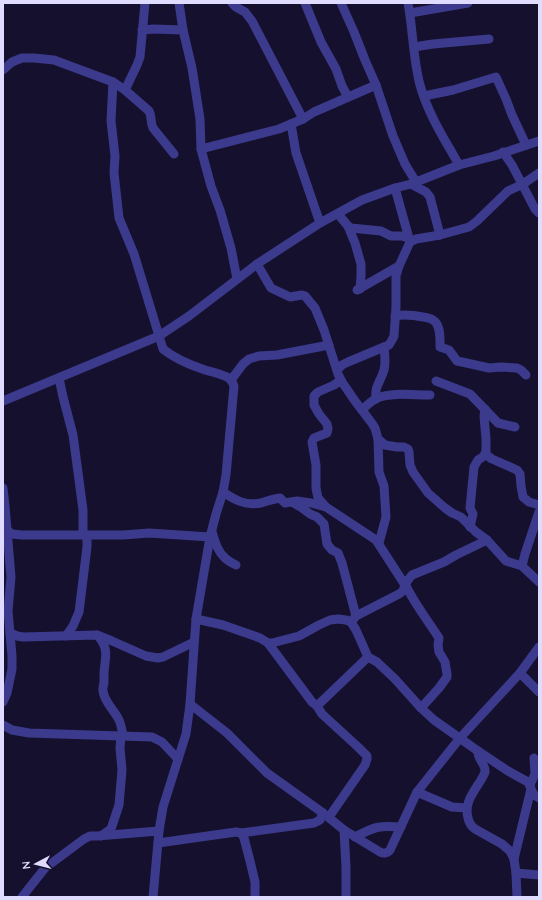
<svg xmlns="http://www.w3.org/2000/svg" width="542" height="900" font-family="Quicksand,sans-serif">
  <rect width="100%" height="100%" fill="#15102d"/>
  <g fill="none" stroke-linecap="round" stroke-linejoin="round">
    <g stroke="#3c3a8d" stroke-width="9">
      <path d="M179,3L183,30L192,68L200,119L201,149L211,186L220,210L231,248L237,279"/>
      <path d="M232,3L236,7L245,12L252,21L303,119"/>
      <path d="M305,3L321,42L336,69L342,86L348,97"/>
      <path d="M341,3L354,32L365,60L376,85L393,136L405,164L416,182"/>
      <path d="M408,3C413,30 413,59 420,85C428,114 445,140 459,165"/>
      <path d="M410,13L468,3"/>
      <path d="M142,30L154,29L183,30"/>
      <path d="M414,47L433,44L489,39"/>
      <path d="M3,70L12,62L22,58H34L54,60L113,82L125,90L149,111C152,116 150,122 153,128L174,154"/>
      <path d="M113,82L111,121L115,156L114,173L119,218L134,254L163,349C175,359 190,365 205,370C213,372 222,374 229,378C232,381 233,382 234,386L226,475L223,492L216,514L210,537L196,619L190,704L186,734L163,807L159,831L153,897"/>
      <path d="M125,90L137,65L140,57L145,3"/>
      <path d="M424,96L453,90L496,77L506,99L512,115L526,145"/>
      <path d="M291,124L296,153L320,223"/>
      <path d="M201,149L279,129L303,119L314,112L376,85"/>
      <path d="M503,152L512,165L535,209L539,213"/>
      <path d="M411,184L426,192L430,197L440,235"/>
      <path d="M395,188L410,242"/>
      <path d="M338,214L348,226L355,243L361,264V276L360,289"/>
      <path d="M348,226L351,228L381,231L391,236H402L408,238"/>
      <path d="M257,264L271,288L290,297L302,295L305,296L315,308L324,330L338,374L342,382L355,401L371,422L375,428L378,439L379,472L384,486L386,517L379,543"/>
      <path d="M357,290L399,266"/>
      <path d="M395,316C405,314 408,315 417,316C422,317 429,317 433,320C441,325 440,339 440,347L449,350L457,361L462,362L489,368L501,367L517,368L521,370L526,375"/>
      <path d="M337,370L342,365L348,362L384,347L389,345L392,340L394,336L396,307V276L399,266L410,242L416,239L440,235L469,227L477,221L508,191L523,184L539,173"/>
      <path d="M59,378L63,397L73,435L83,510V535"/>
      <path d="M231,380L243,364L249,359L259,356L277,355L329,345"/>
      <path d="M341,380L334,385L318,392L314,396V405L319,414L327,424L328,429L327,433L314,438L312,442L316,465V488L318,498L326,507L376,540L405,585"/>
      <path d="M436,381L470,394L498,423L515,427"/>
      <path d="M376,399C374,386 381,381 384,370C386,363 385,355 384,347"/>
      <path d="M3,401L159,336L189,316L257,264L320,223L362,200L395,188L411,184L459,165L494,156L539,141"/>
      <path d="M362,410C366,406 371,401 377,398C393,392 413,395 430,395"/>
      <path d="M378,439L385,445L397,447H404L408,449L409,452L410,465L413,472L428,493L445,508L452,513L461,517L476,532L487,540L506,561L522,566L539,582"/>
      <path d="M485,454L492,459L517,470L520,474L521,486L523,497L529,502L539,505"/>
      <path d="M3,488L5,506L11,577L8,611L12,656V669L7,693L3,702"/>
      <path d="M223,492C235,500 245,506 261,503C267,501 273,499 280,498L285,503L297,501L311,503L326,507"/>
      <path d="M292,502L302,508L310,514L317,517L324,524L327,544L332,550L338,553L342,563L356,616"/>
      <path d="M470,527L473,514L470,508L474,467L478,460L484,456L486,451V439L484,416L485,409"/>
      <path d="M7,530L12,534L22,535H123L149,533L210,537"/>
      <path d="M212,532C215,541 217,551 225,558C228,561 232,563 236,565"/>
      <path d="M522,566L525,554L539,512"/>
      <path d="M405,584C414,603 426,618 437,635L439,638L438,645L439,652L445,662L447,674V677L439,688L421,708"/>
      <path d="M196,619L223,625L260,638L268,643H272L299,636L319,625L330,620L338,619L346,620L351,622L356,630L368,657L377,662L395,679L421,708L434,720L478,751L508,771L528,782L531,789L514,859L516,873L517,897"/>
      <path d="M351,622L356,616L399,594L403,591L405,585L408,580L412,575L444,562L456,555L487,540"/>
      <path d="M10,633L17,636L23,637L97,635L112,641L146,656L158,658L163,657L194,642"/>
      <path d="M97,635C110,649 105,657 104,673C104,676 104,679 104,682C104,685 102,688 103,691C104,701 113,709 118,718C121,723 122,730 123,736"/>
      <path d="M66,636L73,626L79,612L87,547V535"/>
      <path d="M268,643L312,702L317,706L322,714L358,747L367,756V759L365,765L329,817"/>
      <path d="M520,673L539,692"/>
      <path d="M190,704L227,733L267,773L323,813L344,830L380,852C384,854 388,853 390,850L417,792L460,738L520,673L539,647"/>
      <path d="M317,706L368,657"/>
      <path d="M3,725L12,730L29,733L152,737L162,742L178,759"/>
      <path d="M478,751C477,759 486,764 485,772C484,775 482,778 481,780C473,793 464,803 468,818C469,823 471,826 475,829L502,844L510,851L514,859"/>
      <path d="M530,785L535,774L534,758"/>
      <path d="M531,789L534,795L539,798"/>
      <path d="M417,792L452,807L467,808"/>
      <path d="M344,830L346,867V897"/>
      <path d="M241,833L314,823L320,820L323,813"/>
      <path d="M101,836L111,829L119,805L122,770L120,748L121,736"/>
      <path d="M355,837C374,827 379,825 401,827"/>
      <path d="M158,843L236,832L241,833L244,838L250,861L255,882V897"/>
      <path d="M516,873L539,875"/>
      <path d="M22,897L45,868L84,839L90,836H97L159,831"/>
    </g>
  </g>
  <rect width="542" height="900" fill="none" stroke="#dfdcff" stroke-width="8"/>
  <g transform="translate(36 864) rotate(263)" stroke="#15102d" stroke-width="3" paint-order="stroke">
  <path d="M0-3L7 15L0 10L-7 15Z" fill="#dfdcff"/>
  <text y="-6" font-size="11" font-weight="bold" text-anchor="middle" fill="#dfdcff">N</text>
  </g>
</svg>
